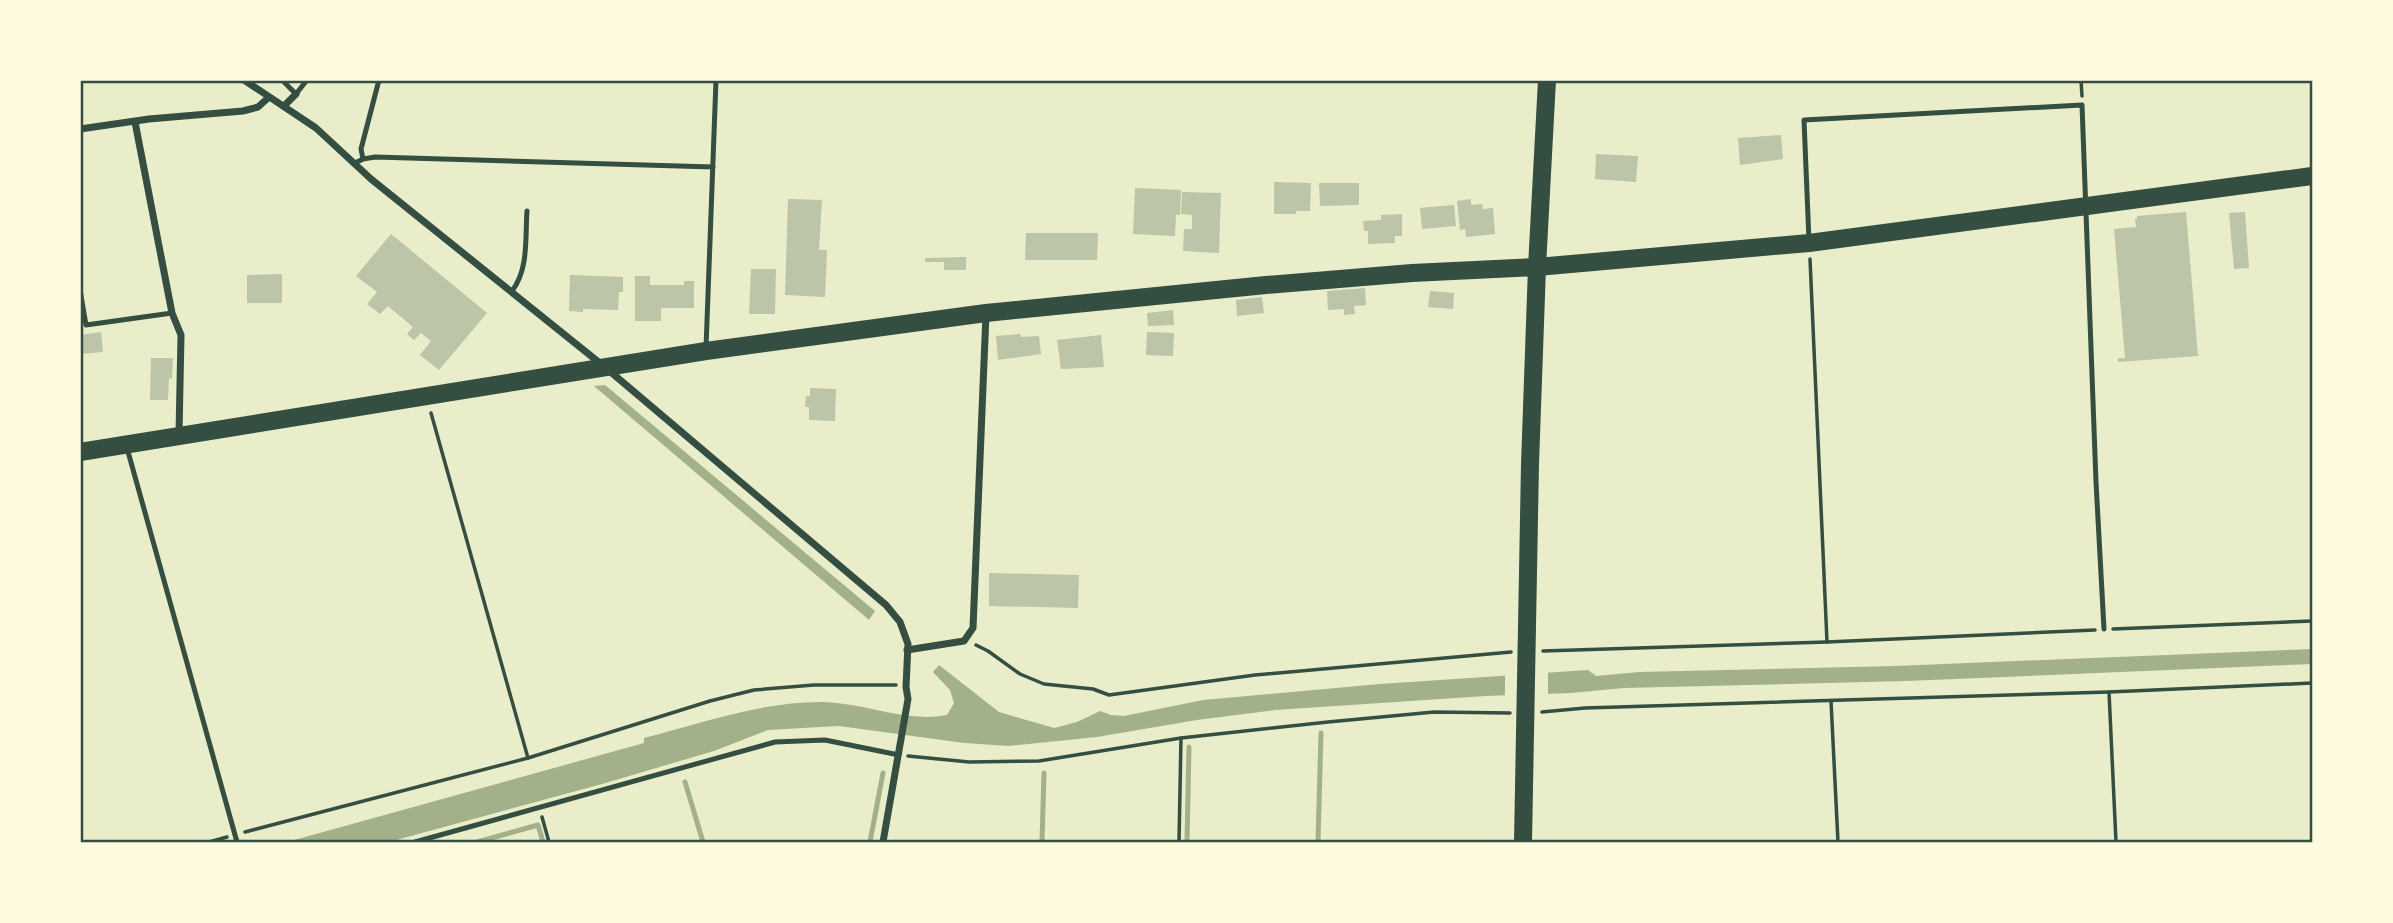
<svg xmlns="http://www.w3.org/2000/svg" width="2393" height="923" font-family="Figtree,sans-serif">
  <rect width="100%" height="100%" fill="#e9edc9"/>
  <g fill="#a3b18a">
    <path d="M605,385L875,611L869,620L594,386Z"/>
    <path d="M2312,649V664L1906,681L1624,688L1571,693L1486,696L1275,710L1197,720L1097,737L1009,746L964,743L839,726L768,730L714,751L602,784L389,842H287L644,743V738C702,723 764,701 824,702C865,703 907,723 947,715L954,703L950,690L933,672L939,665L999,712L1054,728L1077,722L1100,711L1111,715L1124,716L1203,700L1380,684L1588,670L1596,676L1639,672L1895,666Z"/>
  </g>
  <path fill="#e9edc9" d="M1548,669V697L1505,699V672Z"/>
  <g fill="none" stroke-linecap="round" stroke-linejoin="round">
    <g stroke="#a3b18a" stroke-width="5">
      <path d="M685,782L703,842"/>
      <path d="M477,842L538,825L543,842"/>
      <path d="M870,842L883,773"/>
      <path d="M1042,842L1044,773"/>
      <path d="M1187,842L1189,747"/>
      <path d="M1318,842L1321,733"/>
    </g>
  </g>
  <g fill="#bcc5a7">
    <path d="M1781,135L1783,159L1740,165L1738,138Z"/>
    <path d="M1596,154L1638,156L1636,182L1595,179Z"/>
    <path d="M1274,182L1311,183L1310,211H1296V214H1274Z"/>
    <path d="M1319,183H1359V205L1320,206Z"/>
    <path d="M1135,188L1181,190L1180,215H1176L1175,236L1133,234Z"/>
    <path d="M1182,192L1221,193L1219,253L1183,251L1184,229H1192V215L1181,214Z"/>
    <path d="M788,199L822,200L819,250H827L825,297L785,295Z"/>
    <path d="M1471,199V205L1482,204L1483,209L1493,208L1495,234L1466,237L1465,229L1460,230L1457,201Z"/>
    <path d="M1454,205L1456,226L1422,229L1420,208Z"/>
    <path d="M2186,212L2198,356L2118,362V358H2125L2114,229L2136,227L2135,219H2137V216Z"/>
    <path d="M2245,212L2249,268L2234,269L2229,213Z"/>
    <path d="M1402,214V236H1395V243L1368,244V231H1364L1363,221L1381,220V215Z"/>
    <path d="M1026,233H1098L1097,260H1025Z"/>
    <path d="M391,234L487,313L439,370L420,355L431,341L421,333L414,340L407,334L413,327L388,306L380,314L367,304L377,292L356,276Z"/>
    <path d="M966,257V270H944V262H925V258Z"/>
    <path d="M751,269H776L775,314H749Z"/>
    <path d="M282,274V303H247V275Z"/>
    <path d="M570,275L623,277V292H619L618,310L583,309V312L569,311Z"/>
    <path d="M635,276H650V285H684V281H694V308H661V321H635Z"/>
    <path d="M1365,288L1366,305L1354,306L1355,314L1344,315V309L1328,310L1327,291Z"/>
    <path d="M1430,291L1454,293L1453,309L1428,307Z"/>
    <path d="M1262,297L1264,313L1237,316L1236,300Z"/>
    <path d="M1173,310L1174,325L1148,326L1147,313Z"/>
    <path d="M101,332L103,352L80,354V335Z"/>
    <path d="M1147,332L1174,333L1173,356L1146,355Z"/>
    <path d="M1020,334L1021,337L1039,336L1041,354L998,360L996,336Z"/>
    <path d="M1101,335L1104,367L1061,369L1057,340Z"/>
    <path d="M151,358H173L172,379L169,378L168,400H150Z"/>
    <path d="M810,388L836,389L835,421L809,420V407H805L806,396H810Z"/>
    <path d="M989,573L1079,575L1078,608L989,606Z"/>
  </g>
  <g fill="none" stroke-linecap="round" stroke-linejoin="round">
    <g stroke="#344e41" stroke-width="3.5">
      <path d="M2081,80L2082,96"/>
      <path d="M1810,259L1827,642"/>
      <path d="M431,413L528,758"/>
      <path d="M2113,629L2312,621"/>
      <path d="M976,645L988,651L1020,674L1044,684L1093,689L1109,695L1255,675L1511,652"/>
      <path d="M1543,651L1827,642L2095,630"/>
      <path d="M2109,692L2116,842"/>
      <path d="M1831,701L1838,842"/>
      <path d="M1542,712L1585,708L2109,692L2312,683"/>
      <path d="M908,756L969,762L1039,761L1181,738L1328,722L1434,712L1510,713"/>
      <path d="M542,817L549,842"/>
      <path d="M245,832L528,758L710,701L754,690L814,685H896"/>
      <path d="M209,842L227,837"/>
      <path d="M1179,842L1181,738"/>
    </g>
    <g stroke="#344e41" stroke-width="5">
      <path d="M282,80L296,94L307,80"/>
      <path d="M363,159L361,149L379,80"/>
      <path d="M355,163L363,159L375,157L713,167"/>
      <path d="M1809,241L1804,120L2082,105L2096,482L2104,629"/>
      <path d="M80,290L86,325L172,313"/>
      <path d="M512,291C529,269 525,238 527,211"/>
      <path d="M706,348L716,80"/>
      <path d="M127,448L237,842"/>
      <path d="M415,842L775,742L825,740L899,755"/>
    </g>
    <g stroke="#344e41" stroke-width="7">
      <path d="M244,80L316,128L371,179L606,368L886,605L900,622L908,644L906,687L908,699L883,842"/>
      <path d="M284,106L296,94"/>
      <path d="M135,122L172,313L181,335L179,434"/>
      <path d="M80,129L149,119L243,111L258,107L268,98"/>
      <path d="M907,650L964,641L973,628L986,314"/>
    </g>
    <path stroke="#344e41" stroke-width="18" d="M1523,842L1530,464L1537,267L1547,80"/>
    <path stroke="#344e41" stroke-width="18" d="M80,452L706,351L986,313L1266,285L1412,273L1537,267L1809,243L2312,176"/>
  </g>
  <rect width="2393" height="923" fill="none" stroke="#fefae0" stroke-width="164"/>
  <rect x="82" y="82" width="2229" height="759" fill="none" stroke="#344e41" stroke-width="2.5"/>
</svg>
